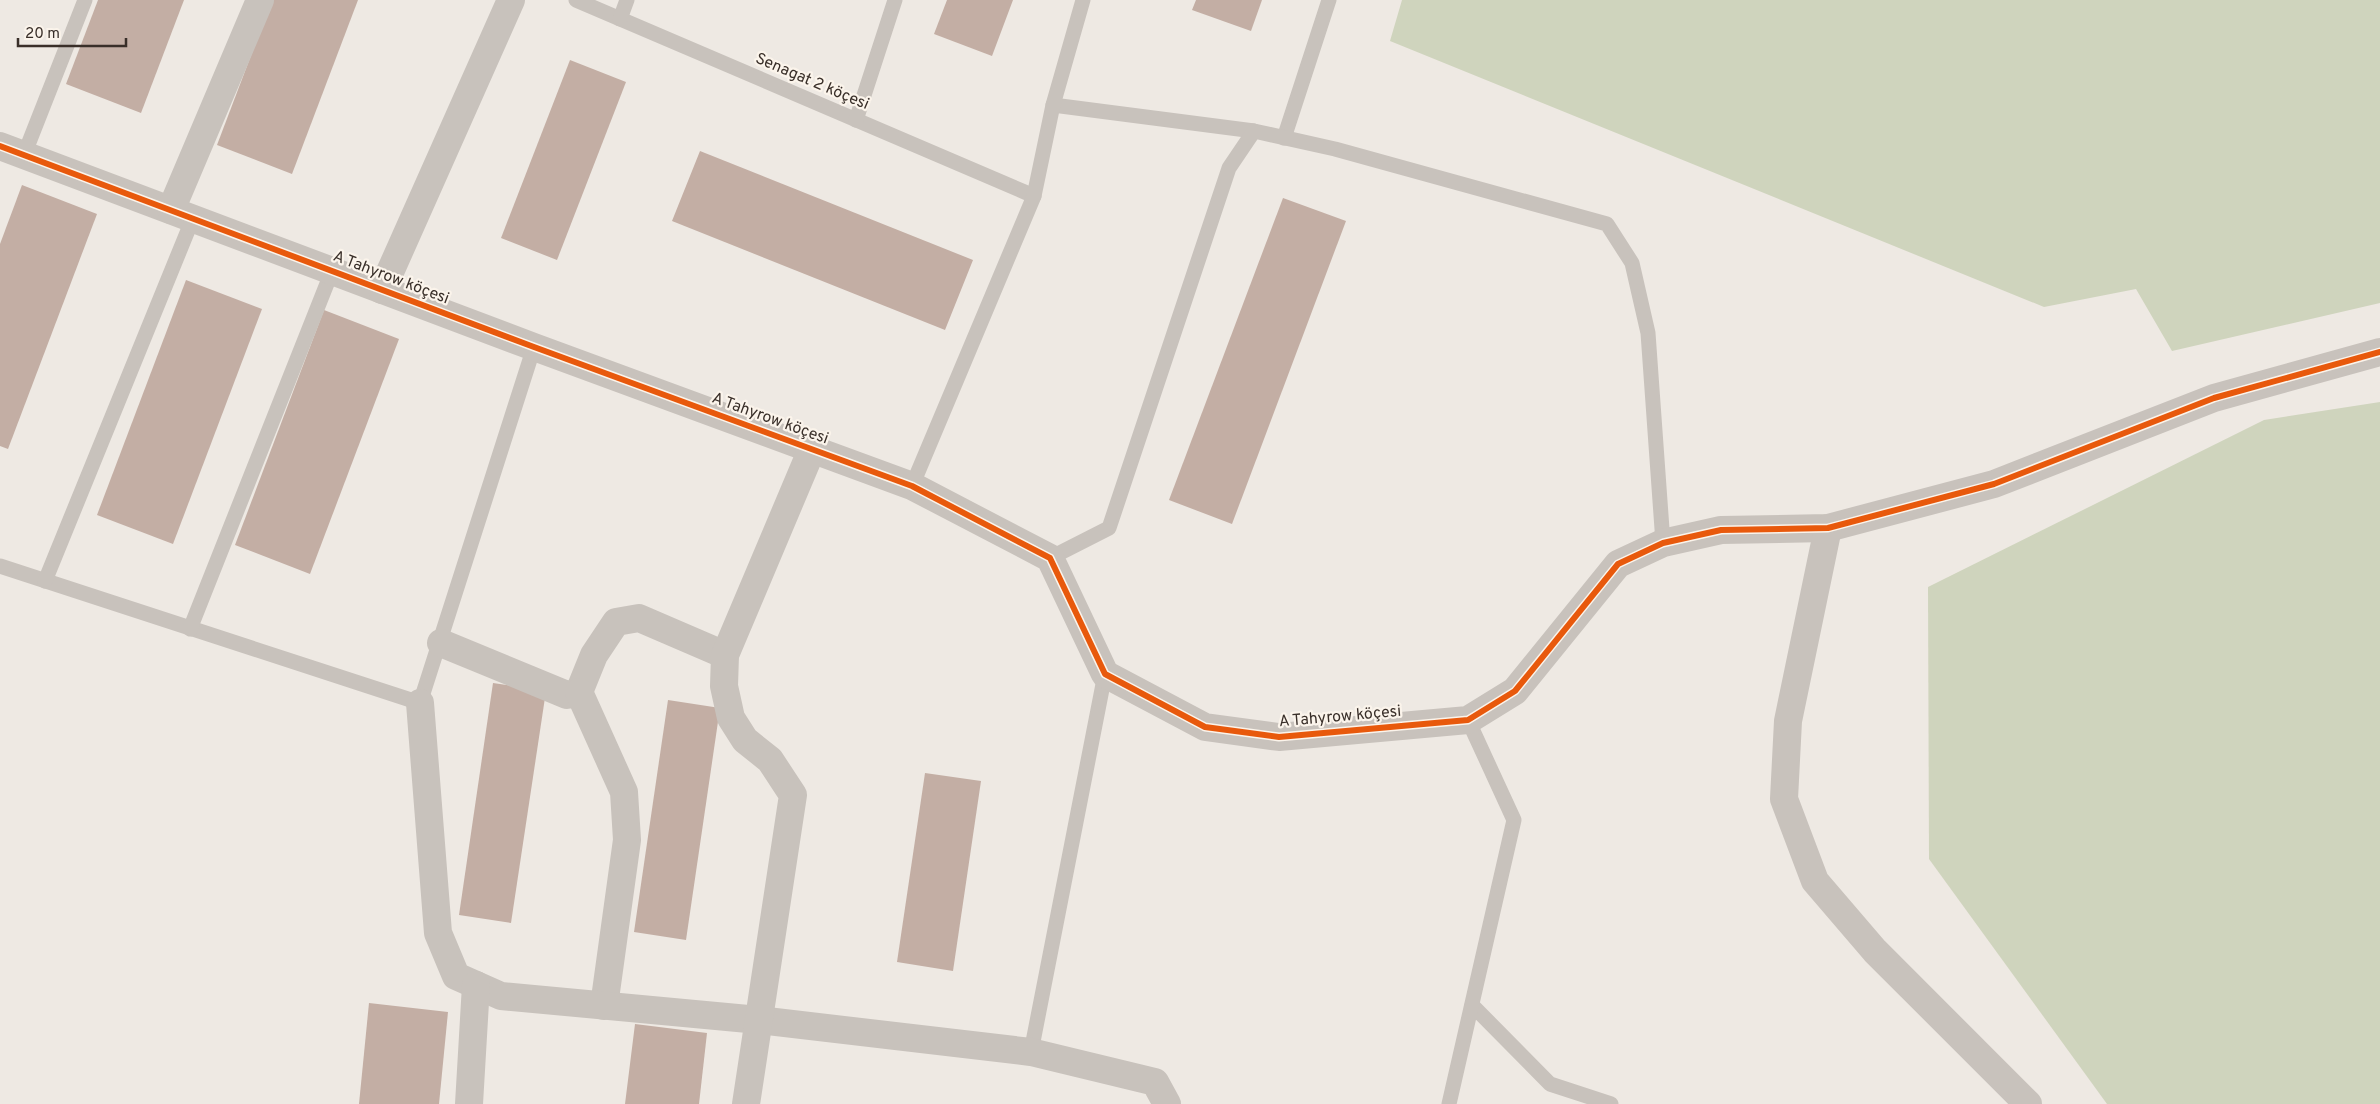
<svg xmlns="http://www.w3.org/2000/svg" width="2380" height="1104" font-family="Overpass,sans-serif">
  <rect width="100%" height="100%" fill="#eee9e3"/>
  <g fill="#cfd4bd">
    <path d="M1402,0H2380V303L2172,351L2136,289L2044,307L1390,41Z"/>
    <path d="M2380,402V1104H2107L1929,859L1928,587L2264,420Z"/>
  </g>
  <g fill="#c3aea4">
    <path d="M98,0H184L141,113L66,84Z"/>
    <path d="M272,0H358L292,174L217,145Z"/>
    <path d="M947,0H1013L992,56L934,34Z"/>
    <path d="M1196,0H1262L1251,31L1192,10Z"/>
    <path d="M570,60L626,82L557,260L501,238Z"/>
    <path d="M700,151L973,260L945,330L672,221Z"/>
    <path d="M22,185L97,214L8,449L0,446V244Z"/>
    <path d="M1283,198L1346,221L1232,524L1169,500Z"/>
    <path d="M186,280L262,309L173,544L97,515Z"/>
    <path d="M324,310L399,339L310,574L235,545Z"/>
    <path d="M493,683L546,691L511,923L459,915Z"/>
    <path d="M668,700L720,708L686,940L634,932Z"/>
    <path d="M925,773L981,781L953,971L897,962Z"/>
    <path d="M369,1003L448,1012L439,1104H359Z"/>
    <path d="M635,1024L707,1033L699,1104H625Z"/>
  </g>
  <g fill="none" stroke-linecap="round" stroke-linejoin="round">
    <g stroke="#c8c2bc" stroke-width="15">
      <path d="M576,0L1034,196"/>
      <path d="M620,19L627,0"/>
      <path d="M1053,105L1254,131"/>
      <path d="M856,120L895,0"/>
      <path d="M1284,138L1329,0"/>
      <path d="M24,155L85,0"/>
      <path d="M912,486L1034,196L1053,105L1083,0"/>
      <path d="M1050,558L1109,528L1229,168L1254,131L1335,149L1607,224L1632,263L1648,333L1663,543"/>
      <path d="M0,566L420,703L534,347"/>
      <path d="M45,581L193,218"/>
      <path d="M190,629L332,271"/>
      <path d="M1472,1005L1550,1084L1611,1104"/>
      <path d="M1031,1052L1105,674"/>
      <path d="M1449,1104L1514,820L1468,720"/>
    </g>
    <g stroke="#c8c2bc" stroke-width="28">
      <path d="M0,146L534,347L912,486L1050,558L1105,674L1205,727L1279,737L1468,720L1515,691L1618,564L1663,543L1721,530L1828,528L1994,484L2214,398L2380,352"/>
      <path d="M171,210L260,0"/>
      <path d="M382,290L511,0"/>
      <path d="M1828,528L1788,721L1784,799L1815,881L1875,951L2028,1104"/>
      <path d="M441,643L567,695L579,692L594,655L616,622L639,618L725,655"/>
      <path d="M579,692L624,792L627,840L604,1006"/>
      <path d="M420,703L438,933L456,976L501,996L759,1020L1031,1052L1155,1082L1167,1104"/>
      <path d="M469,1104L476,985"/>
      <path d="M746,1104L793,795L770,760L745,740L731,718L724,686L725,655L812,449"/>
    </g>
    <defs>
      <path id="cycleway" d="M0,146L534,347L912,486L1050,558L1105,674L1205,727L1279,737L1468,720L1515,691L1618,564L1663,543L1721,530L1828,528L1994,484L2214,398L2380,352"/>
    </defs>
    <use href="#cycleway" stroke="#fbf4eb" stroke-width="9"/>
    <use href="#cycleway" stroke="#e8590c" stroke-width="6"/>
  </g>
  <g text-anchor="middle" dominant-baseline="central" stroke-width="4.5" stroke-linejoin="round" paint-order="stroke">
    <g font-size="16" fill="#392f29" stroke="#fbf4eb">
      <text transform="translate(812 82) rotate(23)">Senagat 2 köçesi</text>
      <text transform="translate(391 278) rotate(21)">A Tahyrow köçesi</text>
      <text transform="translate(770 419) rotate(20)">A Tahyrow köçesi</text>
      <text transform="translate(1340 717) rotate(-5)">A Tahyrow köçesi</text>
    </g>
  </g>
  <path d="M18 38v8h108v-8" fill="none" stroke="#392f29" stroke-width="2.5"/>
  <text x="25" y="38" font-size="15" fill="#392f29" stroke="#fbf4eb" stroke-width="4" paint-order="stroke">20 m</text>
</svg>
